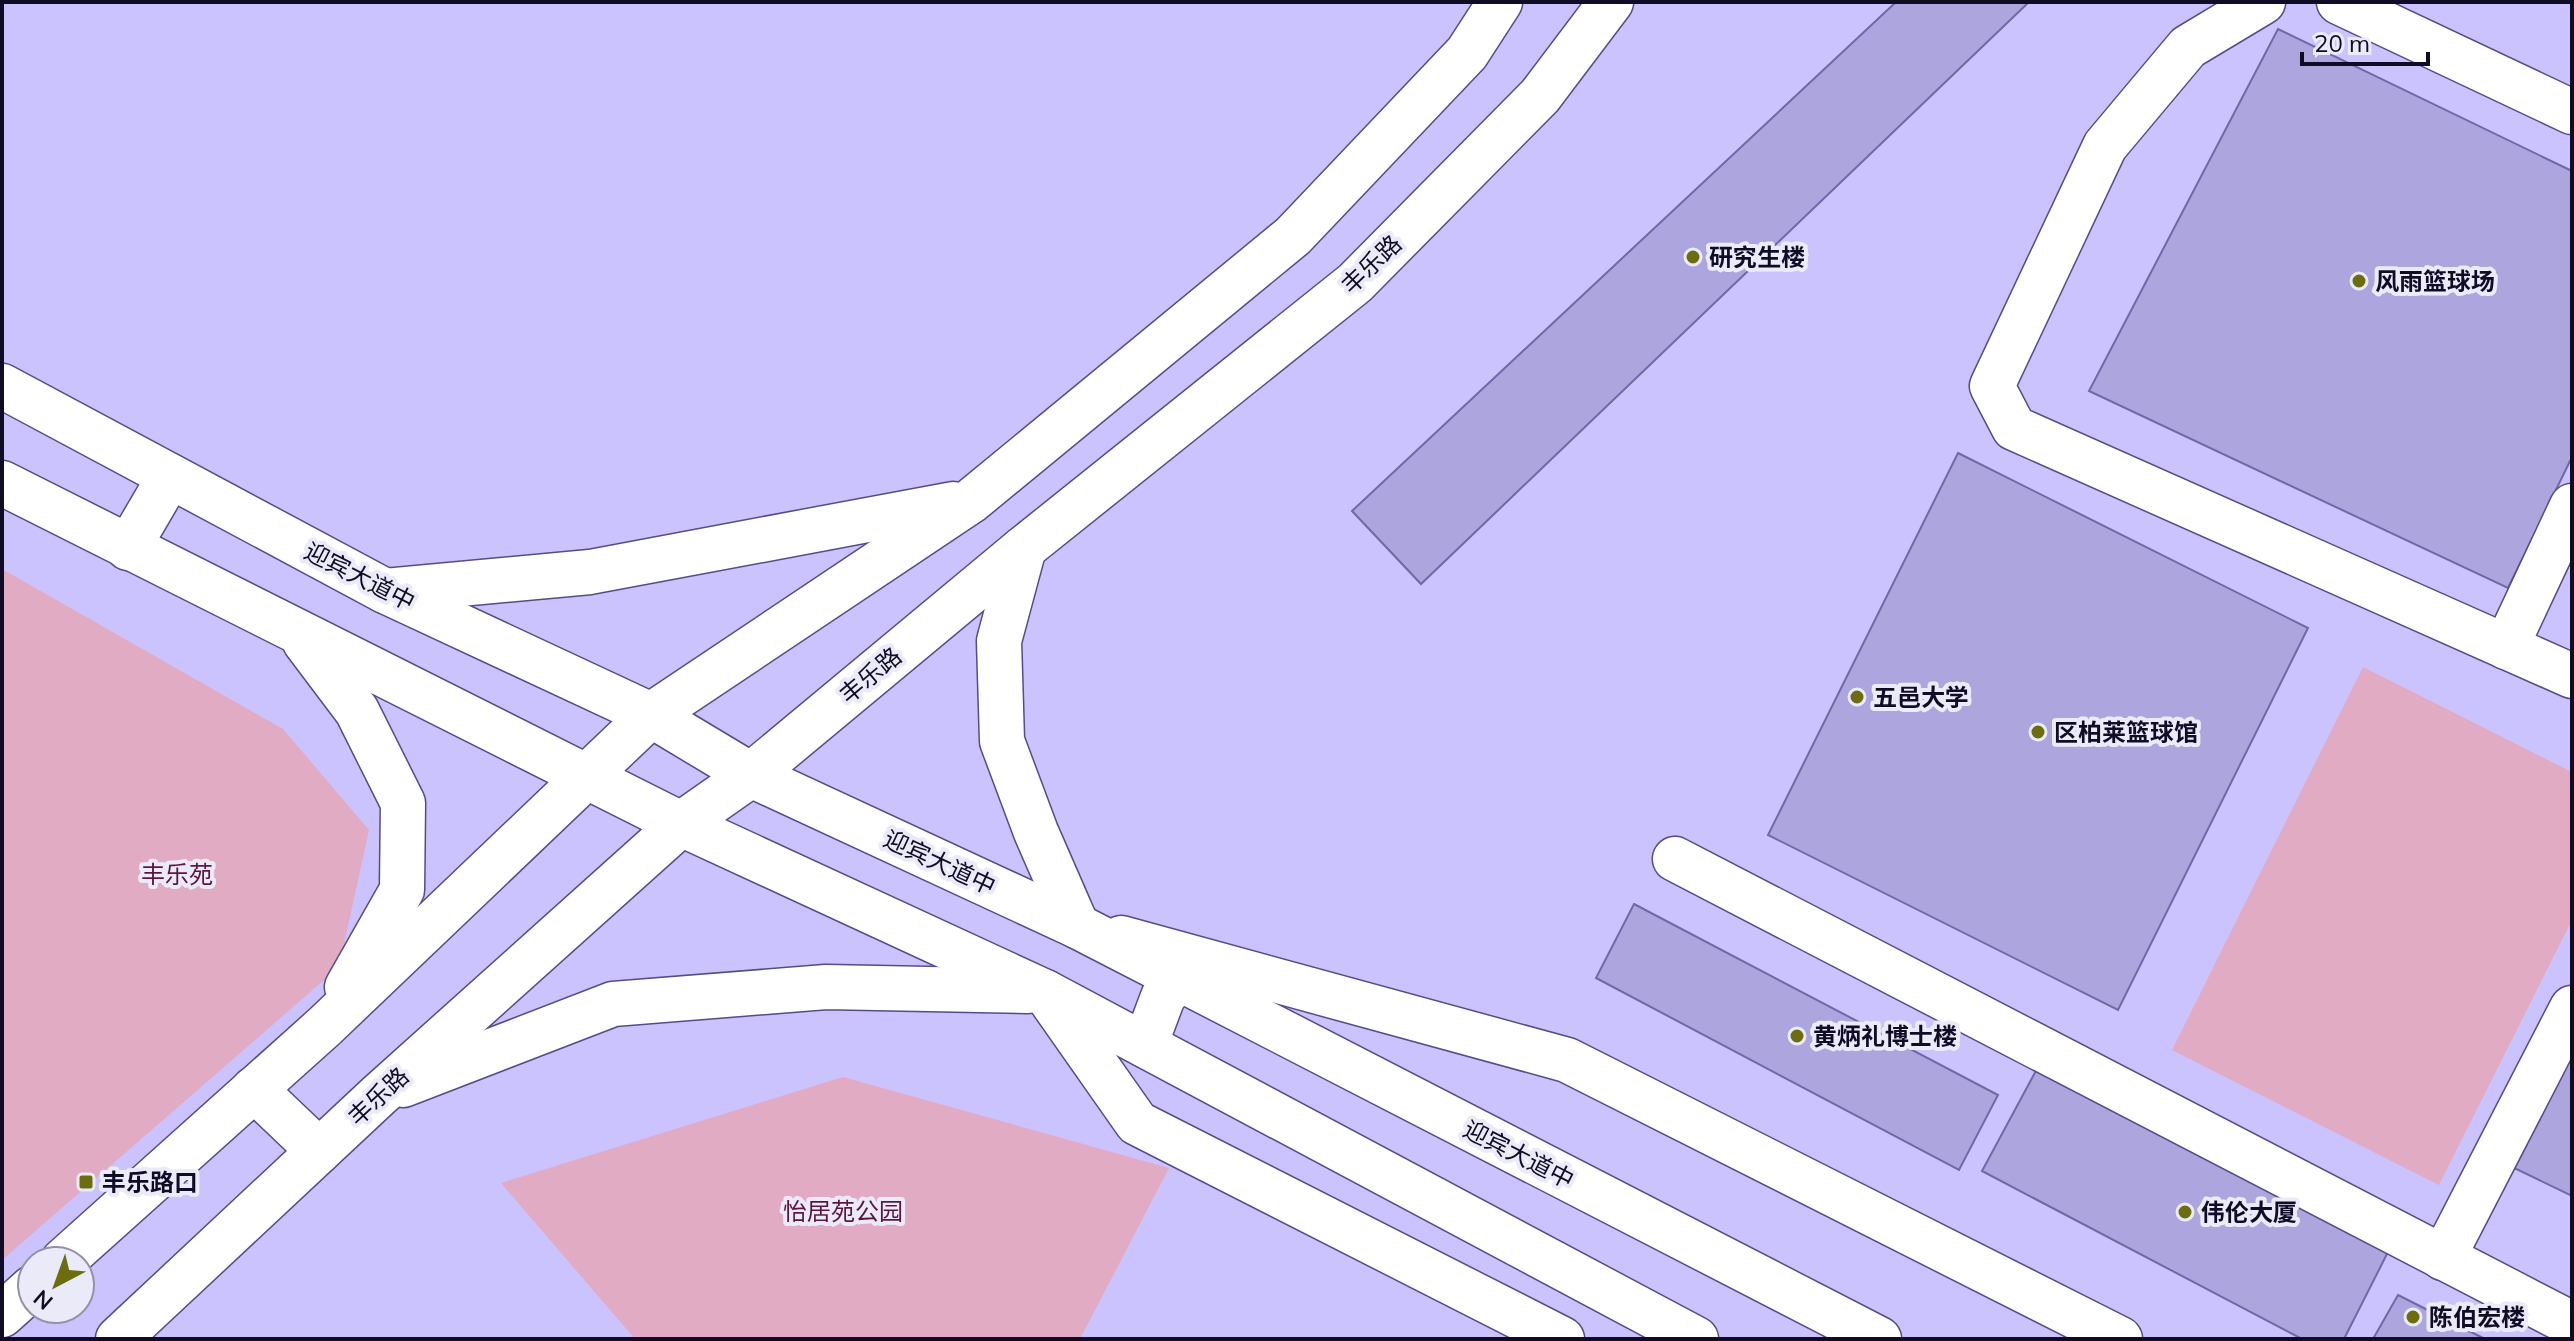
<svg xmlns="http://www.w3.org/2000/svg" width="2574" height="1341" font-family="Mulish,'Noto Sans SC',sans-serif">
  <rect width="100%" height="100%" fill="#cac3fd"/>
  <g fill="#e2abc4">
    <path d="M2,569L283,729L369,830L339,967L2,1260Z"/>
    <path d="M2363,667L2572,772V920L2439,1185L2172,1050Z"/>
    <path d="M843,1077L1169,1168L1080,1339H794L789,1337L635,1339L501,1183Z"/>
  </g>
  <g fill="#aca5de" stroke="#7167a9" stroke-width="2">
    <path d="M1896,2H2029L1421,584L1352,511Z"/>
    <path d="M2278,29L2572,171V457L2508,588L2089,391Z"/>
    <path d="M1958,453L2308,628L2118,1010L1768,835Z"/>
    <path d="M1634,904L1998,1095L1959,1170L1596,978Z"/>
    <path d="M2572,1053V1196L2508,1165Z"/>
    <path d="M2038,1067L2388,1252L2344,1339H2302L1982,1171Z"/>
    <path d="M2398,1295L2485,1339H2373Z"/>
  </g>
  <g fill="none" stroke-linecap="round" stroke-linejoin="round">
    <defs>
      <g id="minor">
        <path d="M2263,2L2188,47L2105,146L1992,386L2014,428L2572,676"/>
        <path d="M2339,2L2572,112"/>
        <path d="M2506,647L2572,506"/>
        <path d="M1675,859L2572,1324"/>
        <path d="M1121,938L1567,1060L2120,1339"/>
        <path d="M1045,992L1137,1123L1562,1339"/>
        <path d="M2443,1258L2572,1008"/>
      </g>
      <g id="major">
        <path d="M2,386L385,591L651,715L751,775L1077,926L1879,1339"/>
        <path d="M2,483L681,824L1045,992L1696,1339"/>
        <path d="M128,548L170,476"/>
        <path d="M1024,548L999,641L1002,741L1036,832L1077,926"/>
        <path d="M385,591L590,572L953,504"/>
        <path d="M305,642L357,711L403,803L402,890L347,987"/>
        <path d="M1145,1045L1163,997L1178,978"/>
        <path d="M403,1085L613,1004L826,987L1027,991"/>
        <path d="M254,1089L319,1151"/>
        <path d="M63,1261L325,1026L651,715L971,501L1293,236L1467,53L1500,2"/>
        <path d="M2,1315L32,1288"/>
        <path d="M118,1339L379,1095L681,824L751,775L1024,548L1355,283L1540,96L1611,2"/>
      </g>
    </defs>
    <use href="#minor" stroke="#564b8a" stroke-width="47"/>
    <use href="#major" stroke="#564b8a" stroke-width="47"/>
    <use href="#minor" stroke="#fff" stroke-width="44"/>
    <use href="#major" stroke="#fff" stroke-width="44"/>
  </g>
  <g fill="#6c6d0e" stroke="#ebeaf9" stroke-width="3">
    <circle cx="1693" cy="257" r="8"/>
    <circle cx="2359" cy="281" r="8"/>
    <circle cx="1857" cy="697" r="8"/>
    <circle cx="2038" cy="732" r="8"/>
    <circle cx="1797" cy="1036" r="8"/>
    <rect x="78" y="1174" width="16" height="16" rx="4"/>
    <circle cx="2185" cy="1212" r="8"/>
    <circle cx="2413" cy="1317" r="8"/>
  </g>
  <g text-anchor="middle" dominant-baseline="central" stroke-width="8" stroke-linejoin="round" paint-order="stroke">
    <g font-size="24" font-weight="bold" fill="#110c26" stroke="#ebeaf9" text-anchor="start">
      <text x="1709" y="257">研究生楼</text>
      <text x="2375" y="281">风雨篮球场</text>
      <text x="1873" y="697">五邑大学</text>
      <text x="2054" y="732">区柏莱篮球馆</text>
      <text x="1813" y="1036">黄炳礼博士楼</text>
      <text x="102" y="1182">丰乐路口</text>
      <text x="2201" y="1212">伟伦大厦</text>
      <text x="2429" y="1317">陈伯宏楼</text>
    </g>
    <g font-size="24" fill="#110c26" stroke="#ebeaf9">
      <text transform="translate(1371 264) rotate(-44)">丰乐路</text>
      <text transform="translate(360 576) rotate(27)">迎宾大道中</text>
      <text transform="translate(870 675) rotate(-40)">丰乐路</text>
      <text transform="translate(940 862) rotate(25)">迎宾大道中</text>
      <text transform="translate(378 1096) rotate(-43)">丰乐路</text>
      <text transform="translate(1519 1154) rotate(27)">迎宾大道中</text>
    </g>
    <g font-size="24" fill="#5c153e" stroke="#ebeaf9">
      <text x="177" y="874">丰乐苑</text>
      <text x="843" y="1211">怡居苑公园</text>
    </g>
  </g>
  <rect width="2574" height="1341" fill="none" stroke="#110c26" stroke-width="8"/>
  <g transform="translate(56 1285) rotate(221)"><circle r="38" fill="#ebeaf9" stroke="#9491a5" stroke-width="2"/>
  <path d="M0-6L14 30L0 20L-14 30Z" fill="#6c6d0e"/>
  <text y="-12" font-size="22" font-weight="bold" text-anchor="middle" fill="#110c26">N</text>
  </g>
  <path d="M2302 52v12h126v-12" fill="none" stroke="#110c26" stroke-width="4"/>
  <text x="2314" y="52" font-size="24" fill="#110c26" stroke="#ebeaf9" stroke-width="6" paint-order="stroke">20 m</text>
</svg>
